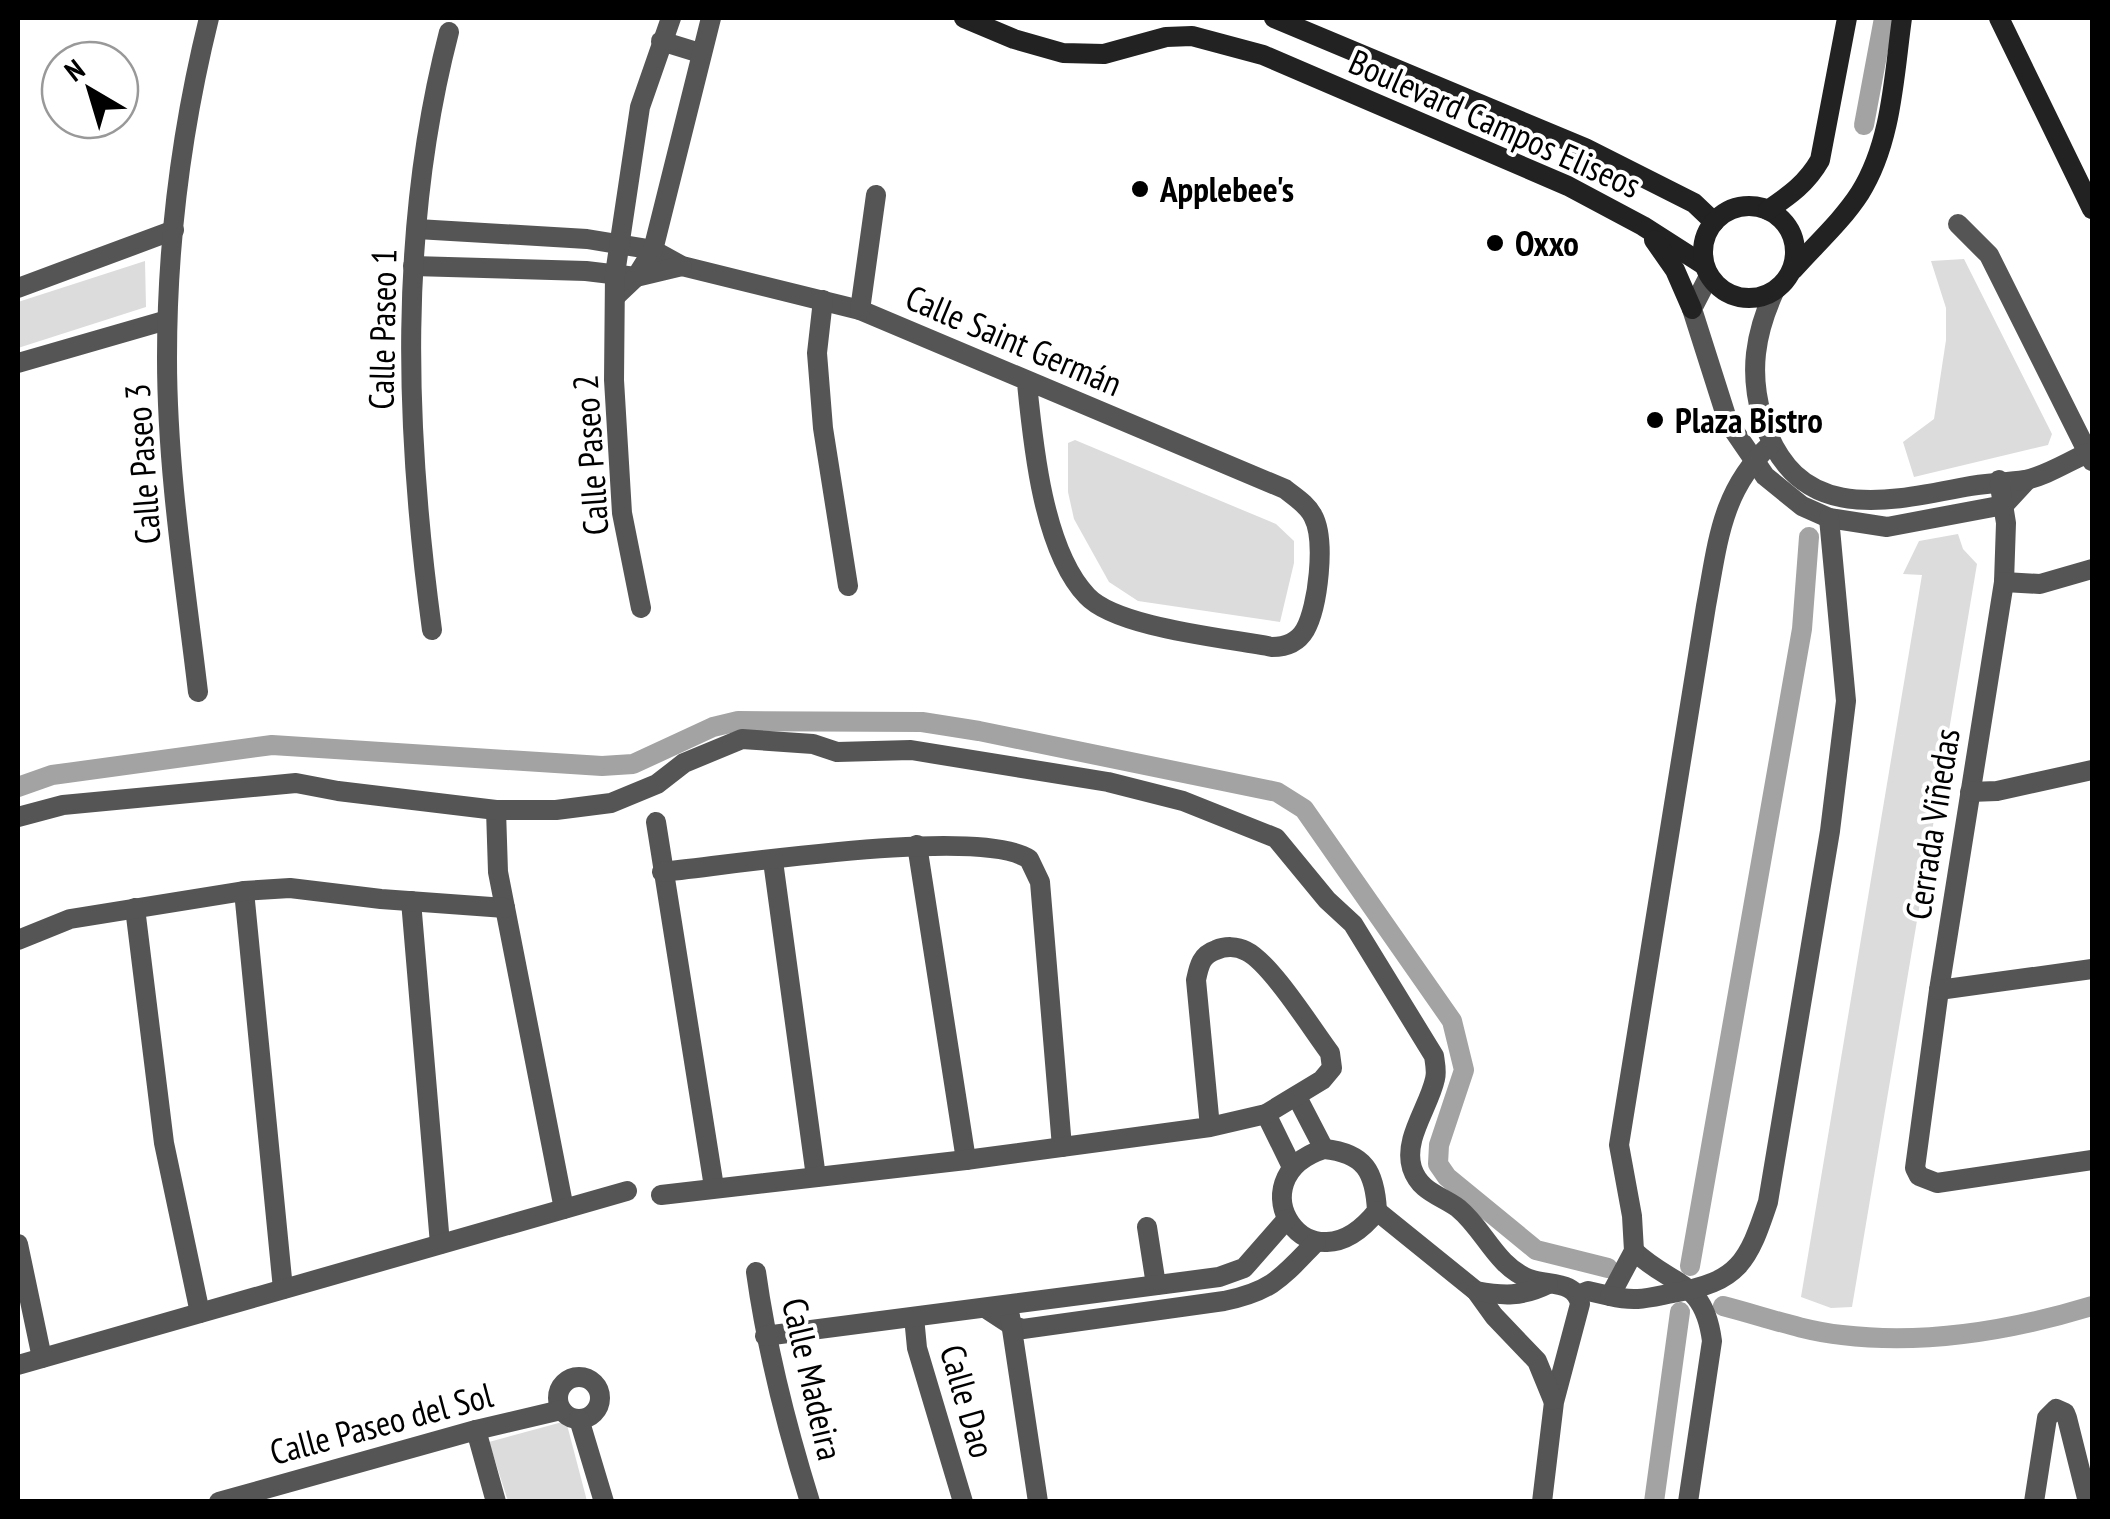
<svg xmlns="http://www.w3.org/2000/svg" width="2110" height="1519" font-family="'PT Sans Narrow',sans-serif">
  <rect width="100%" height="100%" fill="#fff"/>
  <g fill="#dcdcdc">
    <path d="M1964,259L2052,434L2048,445L1914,477L1903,442L1934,419L1946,340V308L1931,261Z"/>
    <path d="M145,261L146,307L18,348V302Z"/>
    <path d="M1075,440L1276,524L1294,541V563L1280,622L1138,601L1109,582L1074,519L1068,492V443Z"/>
    <path d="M1958,534L1963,549L1977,564L1852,1307L1831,1308L1801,1297L1922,575L1903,574L1919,541Z"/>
    <path d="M566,1421L587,1501H508L489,1442Z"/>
  </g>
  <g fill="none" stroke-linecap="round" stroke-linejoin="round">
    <g stroke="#a3a3a3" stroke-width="20">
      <path d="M1864,125L1884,18"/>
      <path d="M18,787L52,775L272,745L602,766L633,764L713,727L738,721L922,722L979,731L1277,792L1304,809L1452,1021L1464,1070L1439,1145L1438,1164L1447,1177L1536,1250L1608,1268"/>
      <path d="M1690,1266L1802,629L1809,537"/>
      <path d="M1723,1306C1762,1316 1803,1331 1842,1335C1925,1345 2013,1330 2092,1306"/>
      <path d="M1654,1502L1680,1312"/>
    </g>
    <g stroke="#555" stroke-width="20">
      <path d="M661,41L700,53"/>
      <path d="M1958,224L1989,255L2092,461"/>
      <path d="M417,229L587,239L642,248L653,250L682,266L860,310L1285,489C1295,497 1307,504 1313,516C1326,540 1318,607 1305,630C1298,642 1286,647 1272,647C1227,638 1117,628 1087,596C1043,550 1033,444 1027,383"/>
      <path d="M413,266L586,271L636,277L682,266"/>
      <path d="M1709,276L1692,309L1728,422L1765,476L1802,506L1829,518L1887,527L2004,505L2027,480"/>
      <path d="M18,288L174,230"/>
      <path d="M1774,292C1755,334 1749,372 1762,417C1794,522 1879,504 1965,487C1985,483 2005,483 2025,480C2046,476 2069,461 2088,453"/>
      <path d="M617,295L636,277L653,250L711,18"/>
      <path d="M823,300L817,353L823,428L848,586"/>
      <path d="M860,310L876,195"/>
      <path d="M18,363L167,320"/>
      <path d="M1999,480L2006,523L2004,582L1939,990L1915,1168L1919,1176L1937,1183L2092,1160"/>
      <path d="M2004,582L2040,584L2092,569"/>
      <path d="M641,608L622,513L614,380L615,274L640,107L671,18"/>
      <path d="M432,630C405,431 398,228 449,32"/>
      <path d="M198,692C185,582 167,470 167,358C167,245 182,127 209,18"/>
      <path d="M1970,792L1997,791L2092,770"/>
      <path d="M496,810L498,872L564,1209"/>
      <path d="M18,817L63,805L296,783L338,791L496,810H556L611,803L657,784L684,763L742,739L813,744L837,752L911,750L1108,782L1183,801L1276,838L1327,900L1353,924L1434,1056C1435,1063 1437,1072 1435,1079C1429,1107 1403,1139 1412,1168C1420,1192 1440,1195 1458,1208C1485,1230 1495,1265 1529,1279C1548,1286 1576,1280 1580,1304L1554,1402L1542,1502"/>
      <path d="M656,822L714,1187"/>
      <path d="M917,845L966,1160"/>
      <path d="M773,861L816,1177"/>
      <path d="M662,872C732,865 979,826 1029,859L1040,882L1062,1147"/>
      <path d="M244,891L283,1289"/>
      <path d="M411,901L440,1244"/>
      <path d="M135,908L164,1143L200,1313"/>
      <path d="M18,940L70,919L244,891L290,888L381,899L505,908"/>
      <path d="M1939,990L2092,969"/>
      <path d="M1297,1097L1324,1149"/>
      <path d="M1266,1114L1292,1167"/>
      <path d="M1324,1149C1365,1153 1375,1172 1377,1211C1308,1298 1233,1178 1324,1149Z"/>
      <path d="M661,1195L966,1160L1210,1127L1266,1114L1322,1080L1332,1068L1330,1053C1312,1029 1270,962 1246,951C1237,946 1225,946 1216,950C1201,955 1199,966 1196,980L1210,1127"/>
      <path d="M1377,1211L1476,1291L1494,1316L1537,1361L1553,1400"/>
      <path d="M1147,1227L1156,1285"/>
      <path d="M18,1244L42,1358"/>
      <path d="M1634,1251C1672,1287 1704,1279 1712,1341L1688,1502"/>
      <path d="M756,1272C767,1351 786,1425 810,1502"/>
      <path d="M1476,1291C1503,1296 1522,1297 1548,1284"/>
      <path d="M1578,1295L1588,1291L1610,1296L1634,1251L1632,1216L1619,1145L1706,606C1718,542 1721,490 1771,444"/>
      <path d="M1610,1296C1636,1302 1647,1298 1673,1293C1739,1282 1748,1262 1768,1202L1830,831L1846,701L1829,518"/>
      <path d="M985,1308L1011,1325L1023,1329L1224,1301C1273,1291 1282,1277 1316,1242"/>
      <path d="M1010,1316L1038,1502"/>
      <path d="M914,1317L917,1348L963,1502"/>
      <path d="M765,1336L1219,1277L1244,1268L1287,1219"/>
      <path d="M18,1365L627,1191"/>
      <circle cx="579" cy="1398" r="21"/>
      <path d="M579,1419L604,1502"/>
      <path d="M476,1430L496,1502"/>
      <path d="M219,1502L476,1430L561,1410"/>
      <path d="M2034,1502L2047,1418L2056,1409L2065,1413L2067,1418L2088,1502"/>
    </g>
    <g stroke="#222" stroke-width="20">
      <path d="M964,18L1014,39L1063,53L1104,54L1166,37L1192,36L1263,55L1568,186L1643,226L1704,265"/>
      <path d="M1274,18L1585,148L1694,203L1714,222"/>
      <path d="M1999,18L2092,209"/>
      <circle cx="1749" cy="252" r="46"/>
      <path d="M1768,210C1790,195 1807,183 1820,160L1847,18"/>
      <path d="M1654,240L1675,270L1692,309"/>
      <path d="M1793,270C1815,245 1842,221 1860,193C1892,142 1894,75 1902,18"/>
    </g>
  </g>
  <g fill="#000" stroke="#fff" stroke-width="4">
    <circle cx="1140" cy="189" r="10"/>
    <circle cx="1495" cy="243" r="10"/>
    <circle cx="1655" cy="420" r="10"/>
  </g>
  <g text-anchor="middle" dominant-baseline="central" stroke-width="8" stroke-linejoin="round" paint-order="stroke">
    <g font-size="35" fill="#000" stroke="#fff">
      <text transform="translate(1495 123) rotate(24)">Boulevard Campos Eliseos</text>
      <text transform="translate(382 329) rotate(-89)">Calle Paseo 1</text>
      <text transform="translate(1014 340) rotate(23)">Calle Saint Germán</text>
      <text transform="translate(590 455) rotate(-94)">Calle Paseo 2</text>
      <text transform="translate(142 464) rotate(-94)">Calle Paseo 3</text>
      <text transform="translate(1932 824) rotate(-81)">Cerrada Viñedas</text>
      <text transform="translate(813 1379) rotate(77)">Calle Madeira</text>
      <text transform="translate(968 1401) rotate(74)">Calle Dao</text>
      <text transform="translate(381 1423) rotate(-15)">Calle Paseo del Sol</text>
    </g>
    <g font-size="35" font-weight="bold" fill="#000" stroke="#fff" text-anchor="start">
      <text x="1160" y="189">Applebee's</text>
      <text x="1515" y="243">Oxxo</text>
      <text x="1675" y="420">Plaza Bistro</text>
    </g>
  </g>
  <rect width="2110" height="1519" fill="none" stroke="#000000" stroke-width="40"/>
  <g transform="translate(90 90) rotate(322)"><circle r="48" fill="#ffffff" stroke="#999999" stroke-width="2.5"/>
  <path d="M0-8L18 38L0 25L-18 38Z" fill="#000000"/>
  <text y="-15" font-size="28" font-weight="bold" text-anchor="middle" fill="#000000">N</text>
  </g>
</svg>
